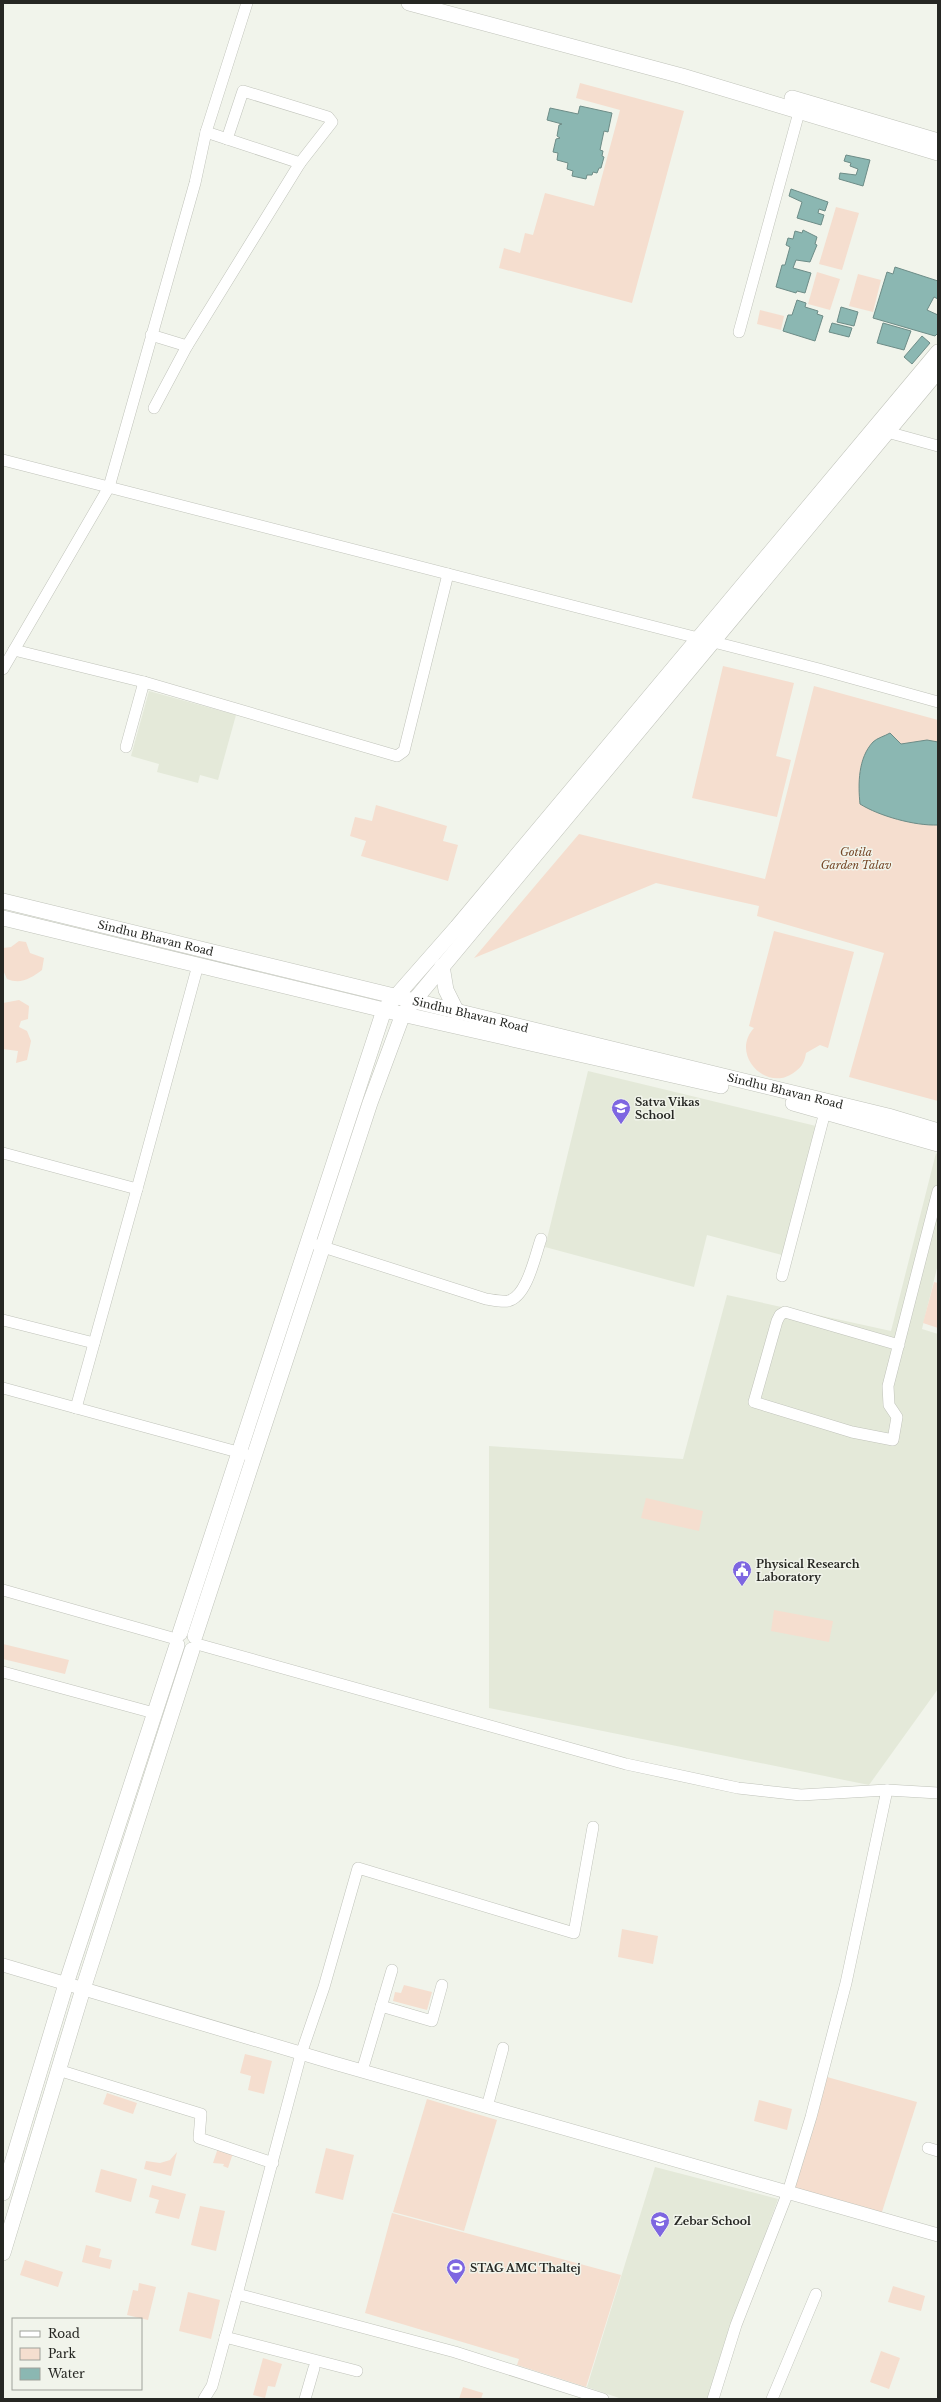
<svg xmlns="http://www.w3.org/2000/svg" width="941" height="2402" font-family="'Libre Baskerville',serif">
  <rect width="100%" height="100%" fill="#f1f4eb"/>
  <g fill="#e4e9d9">
    <path d="M149,691L236,715L218,780L200,775L198,783L157,772L159,764L131,756Z"/>
    <path d="M588,1071L816,1126L782,1255L707,1235L694,1287L545,1247Z"/>
    <path d="M936,1153L938,1155V1264L922,1329L938,1334V1689L869,1785L489,1708V1446L683,1459L727,1295L891,1331Z"/>
    <path d="M655,2167L778,2199L732,2325L708,2399H622L587,2387Z"/>
  </g>
  <g fill="#f5decf">
    <path d="M580,83L684,111L632,303L499,268L504,248L520,253L525,233L533,235L545,193L594,206L620,110L576,98Z"/>
    <path d="M836,207L859,213L842,270L819,264Z"/>
    <path d="M817,272L840,279L830,310L808,304Z"/>
    <path d="M858,274L881,280L873,312L849,306Z"/>
    <path d="M760,310L784,316L781,330L757,324Z"/>
    <path d="M723,666L794,683L776,756L791,760L777,817L692,798Z"/>
    <path d="M814,686L938,720V1101L849,1077L884,953L757,916L759,906L656,883L474,958L579,834L765,879Z"/>
    <path d="M376,805L447,826L443,841L458,845L448,881L361,856L366,841L350,836L355,817L372,821Z"/>
    <path d="M774,931L854,952L828,1048L820,1045L806,1053C805,1060 802,1067 796,1071C768,1095 729,1055 754,1028L749,1026Z"/>
    <path d="M19,941L26,942L30,953L44,958L42,970C31,978 21,985 7,979L3,970V948L11,947Z"/>
    <path d="M19,1000L29,1006L28,1019L21,1021L19,1027L27,1031L31,1041L27,1060L16,1063L18,1051L3,1049V1003Z"/>
    <path d="M934,1282L938,1283V1328L923,1323Z"/>
    <path d="M646,1498L703,1511L699,1531L641,1518Z"/>
    <path d="M774,1610L833,1621L829,1642L771,1631Z"/>
    <path d="M3,1644L69,1660L65,1674L3,1659Z"/>
    <path d="M622,1929L658,1936L653,1964L618,1957Z"/>
    <path d="M404,1985L432,1992L427,2010L393,2001L395,1992L401,1993Z"/>
    <path d="M245,2054L272,2061L264,2094L248,2090L251,2076L240,2073Z"/>
    <path d="M827,2077L917,2102L881,2215L793,2189Z"/>
    <path d="M107,2093L137,2103L133,2114L103,2104Z"/>
    <path d="M427,2099L497,2120L464,2231L393,2212Z"/>
    <path d="M759,2100L792,2109L787,2130L754,2121Z"/>
    <path d="M218,2148L233,2153L228,2168L223,2166L224,2164L213,2163Z"/>
    <path d="M326,2148L354,2155L343,2200L315,2193Z"/>
    <path d="M177,2152L171,2176L144,2169L146,2161L160,2163L170,2160Z"/>
    <path d="M101,2169L137,2179L131,2202L95,2192Z"/>
    <path d="M152,2185L186,2194L179,2219L155,2213L159,2200L149,2197Z"/>
    <path d="M200,2206L225,2211L216,2251L191,2245Z"/>
    <path d="M392,2213L621,2275L586,2387L517,2365L519,2359L365,2313Z"/>
    <path d="M86,2245L101,2249L99,2257L112,2260L110,2269L82,2262Z"/>
    <path d="M25,2260L63,2272L58,2287L20,2275Z"/>
    <path d="M139,2283L156,2287L148,2320L127,2315L133,2290L138,2291Z"/>
    <path d="M893,2286L925,2296L921,2311L888,2302Z"/>
    <path d="M188,2292L220,2300L211,2339L179,2331Z"/>
    <path d="M881,2351L900,2358L889,2389L870,2382Z"/>
    <path d="M263,2358L282,2364L275,2387L268,2386L265,2398L253,2395Z"/>
    <path d="M463,2387L483,2393L481,2399H459Z"/>
  </g>
  <g fill="#8bb7b2" stroke="#6d8c87">
    <path d="M580,106L612,113L608,132L604,131L600,150L603,151L602,156L604,157L601,168H599L597,173L593,172L592,175H587L586,179L572,176L573,171L567,169L568,163L557,160L558,153L553,152L556,139L560,138L557,136L559,125L562,124L547,120L550,108L578,114Z"/>
    <path d="M846,155L870,160L863,186L839,179L840,173L856,175L858,169L850,166L851,163L844,161Z"/>
    <path d="M791,189L828,202L825,211L819,209L818,213L824,215L821,225L797,218L802,202L789,196Z"/>
    <path d="M803,230L817,237L815,244L817,245L810,262L796,260L793,268L811,273L805,293L797,291L796,293L776,287L782,265H785L790,247L786,245L788,238L793,239L795,231L802,233Z"/>
    <path d="M895,267L938,281V299L934,297L927,310L938,315V333L935,336L873,318L887,272L893,274Z"/>
    <path d="M797,300L806,303L805,307L818,311L817,314L823,316L815,341L783,331L788,315H792Z"/>
    <path d="M841,307L858,312L854,326L837,322Z"/>
    <path d="M832,323L852,328L849,337L829,332Z"/>
    <path d="M883,323L911,331L904,350L877,343Z"/>
    <path d="M922,336L930,343L912,364L904,357Z"/>
    <path d="M890,733L901,744L927,740L938,742V825C915,826 879,816 860,804C858,784 858,758 873,742C877,738 885,736 890,733Z"/>
  </g>
  <g fill="none" stroke-linecap="round" stroke-linejoin="round">
    <defs>
      <g id="minor">
        <path d="M227,139L243,91L328,117L332,122L300,163"/>
        <path d="M739,332L801,105"/>
        <path d="M151,335L187,346"/>
        <path d="M154,408L187,346L300,163L206,132"/>
        <path d="M887,432L938,446"/>
        <path d="M3,460L819,669L938,702"/>
        <path d="M14,650L144,682L397,756L404,751L448,574"/>
        <path d="M3,669L109,487L195,183L206,132L247,3"/>
        <path d="M126,747L144,682"/>
        <path d="M3,1153L137,1189L198,965"/>
        <path d="M317,1245L486,1299C493,1300 502,1302 508,1301C527,1297 535,1256 541,1239"/>
        <path d="M782,1276L825,1112"/>
        <path d="M3,1320L94,1343"/>
        <path d="M899,1345L785,1312L780,1315L777,1321L754,1402L852,1432L893,1440L897,1417L889,1405L888,1386L938,1191"/>
        <path d="M3,1388L245,1454"/>
        <path d="M76,1408L137,1189"/>
        <path d="M3,1590L176,1639"/>
        <path d="M197,1644L626,1764L738,1788L801,1795L887,1790L938,1793"/>
        <path d="M3,1672L154,1713"/>
        <path d="M381,2006L432,2021L442,1985"/>
        <path d="M58,2070L201,2114L199,2138L273,2163"/>
        <path d="M362,2071L392,1970"/>
        <path d="M487,2107L503,2048"/>
        <path d="M928,2148L938,2151"/>
        <path d="M237,2294L301,2054L324,1987L358,1868L574,1933L593,1827"/>
        <path d="M225,2337L357,2371"/>
        <path d="M204,2399L212,2386L237,2294L455,2352L603,2399"/>
        <path d="M305,2399L314,2368"/>
        <path d="M713,2399L736,2325L788,2192L811,2117L846,1983L887,1790"/>
        <path d="M772,2399L816,2294"/>
      </g>
      <path id="tertiary" d="M3,1965L334,2063L938,2235"/>
      <g id="secondary">
        <path d="M409,3L682,76L938,153"/>
        <path d="M792,98L938,141"/>
        <path id="s1" d="M3,901L888,1116L938,1131"/>
        <path d="M3,918L384,1010L721,1086"/>
        <path d="M442,966L446,990L457,1012"/>
        <path d="M793,1103L938,1144"/>
        <path d="M180,1633L384,1010L457,927L938,352"/>
        <path d="M195,1636L370,1103L403,1014L938,371"/>
        <path d="M3,2193L66,1984L177,1645"/>
        <path d="M3,2253L83,1989L192,1650"/>
      </g>
    </defs>
    <use href="#minor" stroke="#c0c3ba" stroke-width="12"/>
    <use href="#tertiary" stroke="#c0c3ba" stroke-width="14"/>
    <use href="#secondary" stroke="#c0c3ba" stroke-width="16"/>
    <use href="#minor" stroke="#fff" stroke-width="11"/>
    <use href="#tertiary" stroke="#fff" stroke-width="13"/>
    <use href="#secondary" stroke="#fff" stroke-width="15"/>
  </g>
  <defs>
    <symbol id="school-pin" viewBox="-11 -11 22 30"><path d="M0 17L-7.5 6A9.5 9.5 0 1 1 7.5 6Z" fill="#7e66e1" stroke="#f1f4eb"/><path d="M0-5L7-2L0 1L-7-2ZM-4 1L0 2.5L4 1V4Q0 6-4 4Z" fill="#fff"/></symbol>
    <symbol id="civic-pin" viewBox="-11 -11 22 30"><path d="M0 17L-7.5 6A9.5 9.5 0 1 1 7.5 6Z" fill="#7e66e1" stroke="#f1f4eb"/><path d="M-.6-6.5H3V-4.5H.6V-3L4-1V1h2V6H-6V1h2V-1L-.6-3ZM-1.2 2.5V6h2.4V2.5Z" fill="#fff"/></symbol>
    <symbol id="stadium-pin" viewBox="-11 -11 22 30"><path d="M0 17L-7.5 6A9.5 9.5 0 1 1 7.5 6Z" fill="#7e66e1" stroke="#f1f4eb"/><path d="M0-5a6.5 5 0 1 0 0 10a6.5 5 0 1 0 0-10ZM-3.5-1.8h7v3.6h-7Z" fill="#fff"/></symbol>
  </defs>
  <g fill-rule="evenodd">
    <use href="#school-pin" x="610" y="1097" width="22" height="30"/>
    <use href="#civic-pin" x="731" y="1559" width="22" height="30"/>
    <use href="#school-pin" x="649" y="2210" width="22" height="30"/>
    <use href="#stadium-pin" x="445" y="2257" width="22" height="30"/>
  </g>
  <g text-anchor="middle" dominant-baseline="central" stroke-width="3" stroke-linejoin="round" paint-order="stroke">
    <g font-size="11" font-style="italic" fill="#754727" stroke="#f1f4eb">
      <text x="856" y="852">Gotila<tspan x="856" dy="13">Garden Talav</tspan></text>
    </g>
    <g font-size="11" fill="#262723" stroke="#f1f4eb">
      <text stroke="none"><textPath href="#s1" startOffset="157">Sindhu Bhavan Road</textPath></text>
      <text stroke="none"><textPath href="#s1" startOffset="481">Sindhu Bhavan Road</textPath></text>
      <text stroke="none"><textPath href="#s1" startOffset="805">Sindhu Bhavan Road</textPath></text>
    </g>
    <g font-size="11" font-weight="bold" fill="#262723" stroke="#f1f4eb" text-anchor="start">
      <text x="635" y="1102">Satva Vikas<tspan x="635" dy="13">School</tspan></text>
      <text x="756" y="1564">Physical Research<tspan x="756" dy="13">Laboratory</tspan></text>
      <text x="674" y="2221">Zebar School</text>
      <text x="470" y="2268">STAG AMC Thaltej</text>
    </g>
  </g>
  <rect width="941" height="2402" fill="none" stroke="#262723" stroke-width="8"/>
  <rect x="12" y="2318" width="130" height="72" fill="#f1f4eb" stroke="#a0a29b"/>
  <rect x="20" y="2331" width="20" height="6" fill="#ffffff" stroke="#a0a29b"/>
  <text x="48" y="2338" font-size="12" fill="#262723">Road</text>
  <rect x="20" y="2348" width="20" height="12" fill="#f5decf" stroke="#a0a29b"/>
  <text x="48" y="2358" font-size="12" fill="#262723">Park</text>
  <rect x="20" y="2368" width="20" height="12" fill="#8bb7b2" stroke="#a0a29b"/>
  <text x="48" y="2378" font-size="12" fill="#262723">Water</text>
</svg>
